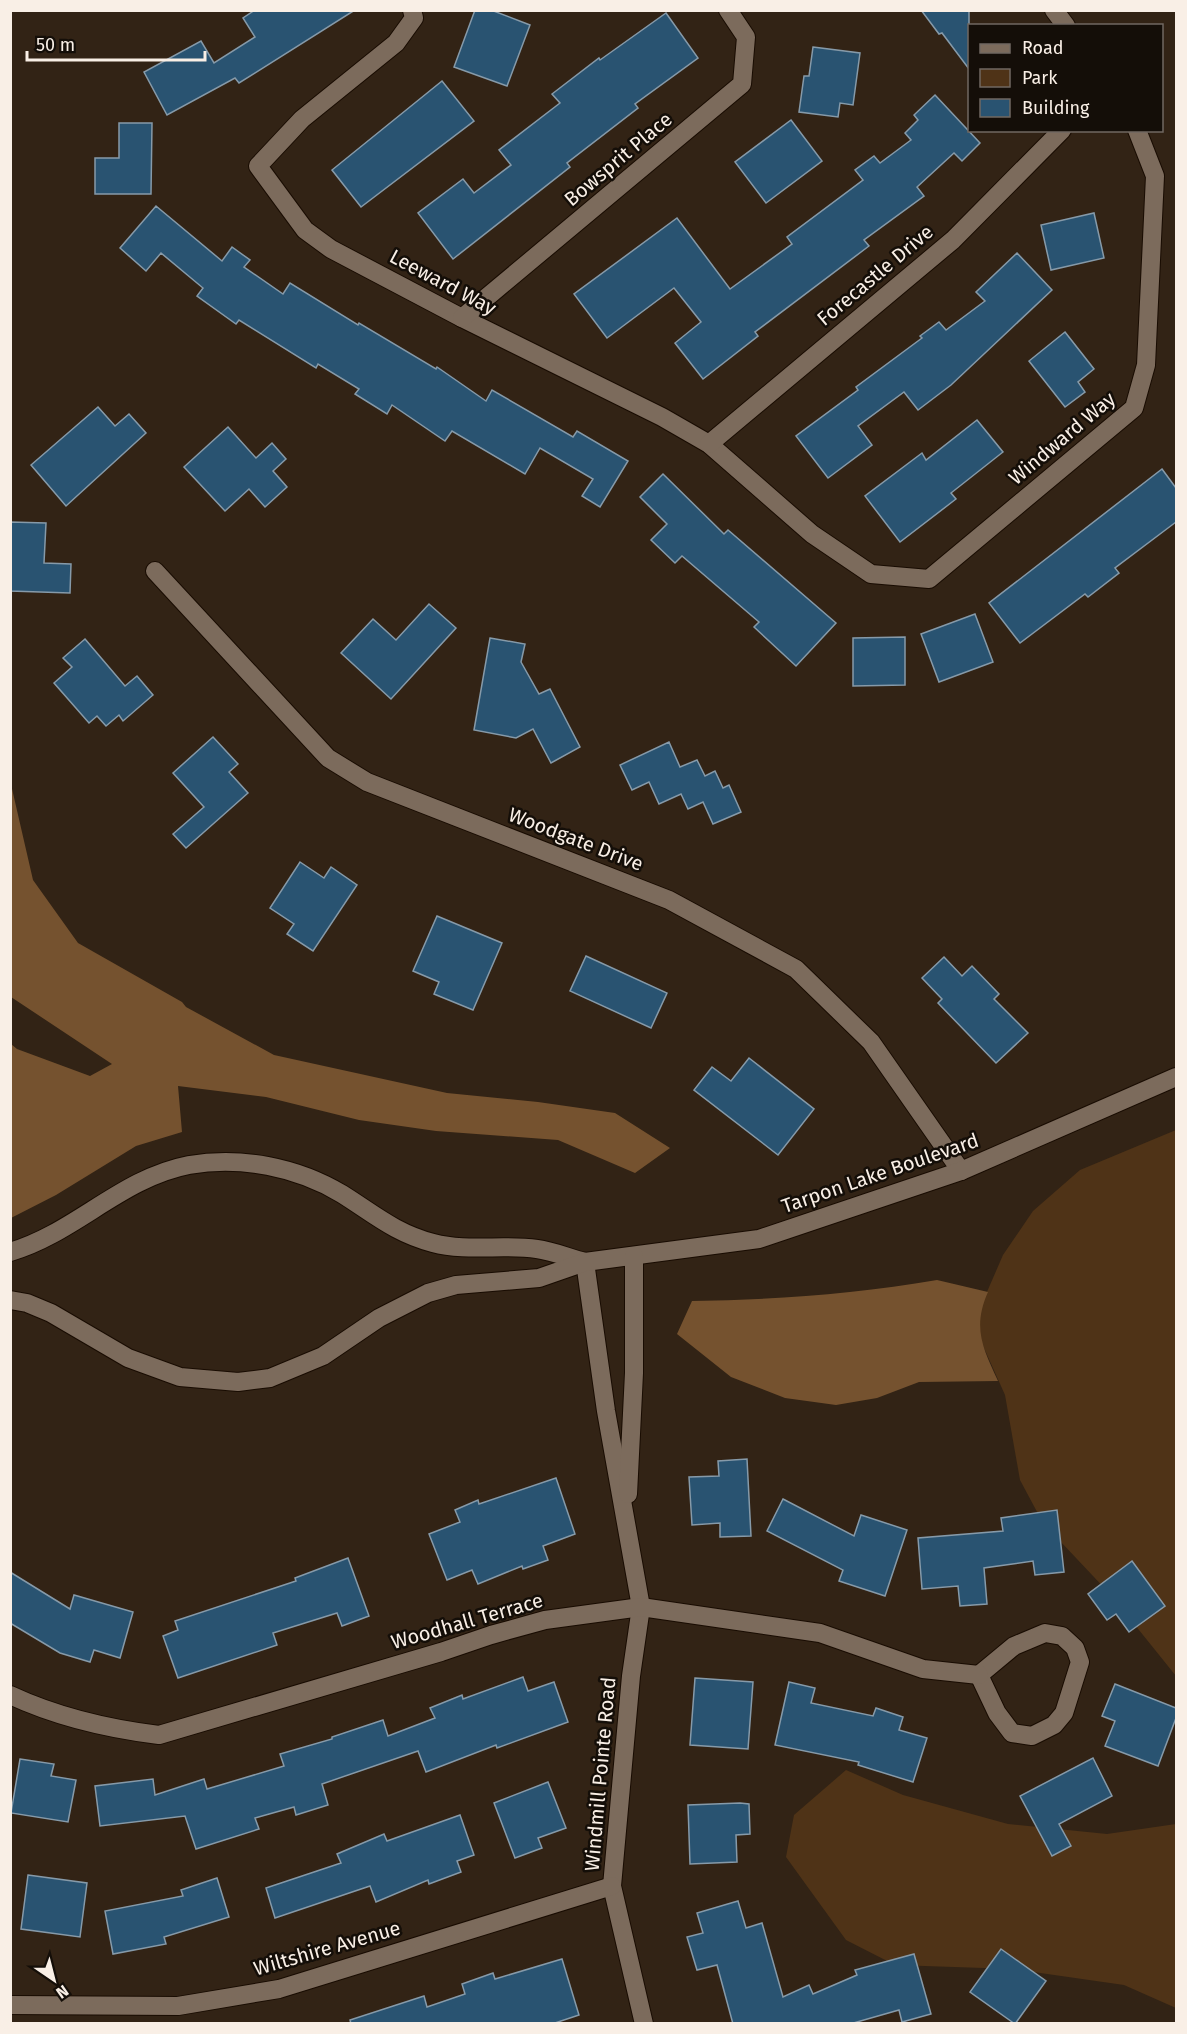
<svg xmlns="http://www.w3.org/2000/svg" width="1187" height="2034" font-family="'Fira Sans',sans-serif">
  <rect width="100%" height="100%" fill="#322315"/>
  <g fill="#4f3317">
    <path d="M1176,1130V1676L1110,1594L1043,1523L1020,1480L1005,1395L980,1339V1308L1003,1255L1033,1211L1080,1170Z"/>
    <path d="M846,1770L903,1795L1008,1824L1107,1834L1176,1824V2008L1124,1985L1013,1969L895,1965L846,1940L786,1857L794,1815Z"/>
  </g>
  <g fill="#75522f">
    <path d="M10,780L33,880L78,943L182,1002L186,1007L274,1055L447,1093L538,1102L615,1113L670,1148L635,1173L558,1140L436,1131L359,1120L266,1097L178,1086L182,1132L136,1146L56,1195L11,1218V1044L17,1049L90,1076L112,1064L11,997Z"/>
    <path d="M937,1280L988,1292C972,1328 983,1348 998,1381L919,1382L877,1398L836,1405L785,1398L731,1377L677,1334L692,1301C774,1300 856,1294 937,1280Z"/>
  </g>
  <g fill="#295371" stroke="#869aa9" stroke-width="1.5">
    <path d="M255,10H355L239,83L235,78L167,115L144,72L201,41L214,63L255,37L243,18Z"/>
    <path d="M475,10H491L530,25L507,86L454,67Z"/>
    <path d="M921,10H969V69L942,33L939,34Z"/>
    <path d="M666,13L698,58L635,104L638,108L567,163L570,167L453,259L418,213L463,179L474,193L511,165L499,150L560,103L552,94L599,58L600,60Z"/>
    <path d="M813,47L860,53L853,105L840,103L838,117L799,112L804,76H809Z"/>
    <path d="M442,81L474,121L361,207L332,170Z"/>
    <path d="M935,95L980,143L962,161L954,153L917,187L924,196L864,240L869,246L755,332L758,336L703,379L675,343L701,322L674,288L607,338L574,294L677,218L730,289L792,244L787,237L863,180L855,170L874,156L880,163L911,140L905,133L918,120L914,115Z"/>
    <path d="M791,120L822,161L766,203L735,162Z"/>
    <path d="M119,123H152L151,194H95V158H119Z"/>
    <path d="M156,206L222,261L232,247L250,260L244,267L283,294L290,283L358,325L359,323L436,369L437,367L486,401L492,390L573,437L577,431L628,461L600,507L582,496L593,479L540,448L525,474L452,431L445,441L392,405L387,414L355,394L359,389L318,364L316,368L239,320L236,324L197,296L203,288L161,253L146,271L120,248Z"/>
    <path d="M1094,213L1104,258L1051,270L1041,225Z"/>
    <path d="M1017,253L1052,290L951,385L918,410L904,392L858,426L872,445L828,478L796,436L858,390L856,387L922,338L920,336L939,322L946,330L985,301L976,292Z"/>
    <path d="M1065,332L1094,369L1078,382L1085,392L1065,407L1029,361Z"/>
    <path d="M98,407L115,426L129,414L146,433L66,506L31,465Z"/>
    <path d="M977,420L1003,452L951,493L956,499L900,542L865,496L922,453L926,460Z"/>
    <path d="M228,427L256,458L272,443L286,459L273,471L287,487L265,507L249,489L225,511L184,467Z"/>
    <path d="M1162,469L1176,488V522L1115,568L1119,573L1088,597L1085,594L1020,643L989,603Z"/>
    <path d="M663,474L724,534L728,530L836,623L796,666L754,627L759,622L682,556L675,563L651,540L667,524L640,497Z"/>
    <path d="M10,522L46,523L44,563L71,564L70,593L10,591Z"/>
    <path d="M429,604L456,628L391,699L341,653L373,619L396,640Z"/>
    <path d="M975,614L993,662L939,682L921,634Z"/>
    <path d="M905,637V685L853,686V638Z"/>
    <path d="M490,638L525,644L521,662L539,694L550,689L580,747L551,763L533,729L516,738L474,730Z"/>
    <path d="M85,639L125,686L137,676L153,695L123,721L119,715L106,726L97,716L89,723L54,683L72,667L63,658Z"/>
    <path d="M213,737L238,764L229,772L248,793L186,848L173,834L204,807L173,773Z"/>
    <path d="M669,742L680,767L697,760L705,776L715,771L723,788L729,785L741,812L713,824L703,802L688,809L681,794L659,804L649,782L632,790L620,765Z"/>
    <path d="M300,862L324,878L331,867L357,885L313,951L287,934L294,924L270,908Z"/>
    <path d="M437,916L502,943L473,1010L434,994L439,982L413,971Z"/>
    <path d="M586,956L667,993L651,1028L570,991Z"/>
    <path d="M944,957L962,976L972,966L999,994L994,999L1028,1033L996,1063L938,1003L942,999L922,978Z"/>
    <path d="M749,1058L814,1109L778,1155L694,1090L712,1067L731,1081Z"/>
    <path d="M747,1459L751,1536L720,1537V1523L692,1525L689,1477L719,1476L718,1461Z"/>
    <path d="M556,1478L575,1534L543,1546L548,1560L523,1569L522,1566L478,1584L472,1570L447,1580L429,1534L460,1522L455,1510L478,1500L479,1504Z"/>
    <path d="M783,1499L854,1536L861,1515L907,1530L885,1596L839,1581L843,1570L767,1531Z"/>
    <path d="M1057,1510L1064,1572L1035,1575L1033,1561L984,1568L987,1604L960,1606L958,1586L922,1589L918,1538L1003,1531L1001,1518Z"/>
    <path d="M348,1558L369,1616L342,1626L337,1613L273,1633L277,1645L178,1678L163,1636L178,1630L175,1621L296,1581L295,1578Z"/>
    <path d="M1132,1561L1165,1606L1129,1632L1116,1614L1107,1620L1088,1594Z"/>
    <path d="M10,1572L70,1609L74,1595L133,1612L120,1658L94,1650L90,1662L60,1653L10,1623Z"/>
    <path d="M523,1677L528,1691L554,1682L568,1722L497,1748L496,1745L426,1772L418,1751L322,1784L328,1805L296,1815L294,1807L255,1818L259,1829L196,1849L185,1816L100,1826L95,1786L153,1779L155,1795L204,1779L207,1789L284,1766L280,1754L332,1739V1737L383,1720L388,1736L435,1718L430,1708L462,1695L463,1699Z"/>
    <path d="M695,1678L753,1682L748,1749L690,1745Z"/>
    <path d="M789,1682L815,1688L811,1703L873,1716L876,1708L903,1717L899,1730L927,1738L913,1782L858,1765L859,1762L775,1745Z"/>
    <path d="M1115,1684L1176,1708V1718L1158,1766L1105,1746L1115,1721L1102,1716Z"/>
    <path d="M1093,1758L1112,1796L1059,1824L1071,1846L1052,1856L1020,1796Z"/>
    <path d="M20,1759L54,1764L51,1776L76,1780L68,1822L11,1813Z"/>
    <path d="M548,1782L566,1828L538,1838L542,1848L515,1858L494,1803Z"/>
    <path d="M740,1803L749,1804L750,1834L736,1835L737,1862L690,1864L688,1805Z"/>
    <path d="M460,1815L474,1855L457,1861L461,1872L429,1884L428,1880L376,1902L370,1886L275,1918L266,1888L341,1863L337,1854L384,1834L387,1841Z"/>
    <path d="M28,1875L87,1883L80,1937L21,1929Z"/>
    <path d="M217,1878L229,1917L164,1937L166,1944L113,1954L105,1911L183,1896L181,1890Z"/>
    <path d="M738,1901L746,1928L762,1923L783,1997L809,1985L813,1994L857,1975L855,1970L914,1954L931,2014L902,2022L899,2010L850,2024H733L717,1965L697,1970L687,1937L703,1933L697,1913Z"/>
    <path d="M1001,1949L1046,1981L1015,2024L970,1992Z"/>
    <path d="M562,1959L579,2015L552,2024H351L350,2020L424,1996L427,2007L465,1994L462,1984L493,1973L495,1979Z"/>
  </g>
  <g fill="none" stroke-linecap="round" stroke-linejoin="round">
    <defs>
      <g id="minor">
        <path d="M412,10L414,18L396,43L302,119L258,166L305,230L331,249L462,318L662,417L709,444L812,534L871,574L929,579L1134,408L1146,365L1155,176L1137,130"/>
        <path d="M1054,10L1066,26"/>
        <path d="M462,318L742,84L746,37L728,10"/>
        <path d="M709,444L953,240L1062,130"/>
        <path d="M155,571L328,758L367,782L669,900L796,969L871,1042L961,1171"/>
        <path d="M10,1252C75,1233 121,1178 189,1165C241,1156 297,1167 342,1194C374,1214 395,1233 433,1243C467,1252 503,1244 537,1249C553,1251 569,1258 585,1262"/>
        <path d="M585,1262L606,1411L641,1607L631,1676L612,1886L644,2024"/>
        <path d="M10,1300L27,1303L51,1313L128,1358L180,1377L238,1382L270,1378L323,1356L379,1318L428,1293L456,1285L539,1278L585,1262L759,1239L961,1171L1176,1077"/>
        <path d="M628,1494L634,1373V1256"/>
        <path d="M1045,1633L1062,1636L1075,1648L1080,1662L1064,1713L1054,1725L1032,1736L1012,1733L997,1713L979,1675L1014,1646Z"/>
        <path d="M10,1695C55,1716 110,1729 159,1735L441,1652L491,1635L545,1620L641,1607L820,1633L923,1669L979,1675"/>
        <path d="M10,2005L178,2006L279,1989L612,1886"/>
      </g>
    </defs>
    <use href="#minor" stroke="#190c02" stroke-width="20"/>
    <use href="#minor" stroke="#7c6b5c" stroke-width="18"/>
  </g>
  <g text-anchor="middle" dominant-baseline="central" stroke-width="5" stroke-linejoin="round" paint-order="stroke">
    <g font-size="20" fill="#f9efe6" stroke="#140e08">
      <text transform="translate(618 159) rotate(-40)">Bowsprit Place</text>
      <text transform="translate(875 275) rotate(-40)">Forecastle Drive</text>
      <text transform="translate(443 282) rotate(28)">Leeward Way</text>
      <text transform="translate(1062 438) rotate(-40)">Windward Way</text>
      <text transform="translate(576 839) rotate(21)">Woodgate Drive</text>
      <text transform="translate(880 1173) rotate(-19)">Tarpon Lake Boulevard</text>
      <text transform="translate(467 1621) rotate(-16)">Woodhall Terrace</text>
      <text transform="translate(600 1774) rotate(-85)">Windmill Pointe Road</text>
      <text transform="translate(327 1948) rotate(-16)">Wiltshire Avenue</text>
    </g>
  </g>
  <rect width="1187" height="2034" fill="none" stroke="#f9efe6" stroke-width="24"/>
  <rect x="968" y="24" width="195" height="108" fill="#140e08" stroke="#706861" stroke-width="1.5"/>
  <rect x="980" y="44" width="30" height="9" fill="#7c6b5c" stroke="#706861" stroke-width="1.5"/>
  <text x="1022" y="54" font-size="18" fill="#f9efe6">Road</text>
  <rect x="980" y="69" width="30" height="18" fill="#4f3317" stroke="#706861" stroke-width="1.5"/>
  <text x="1022" y="84" font-size="18" fill="#f9efe6">Park</text>
  <rect x="980" y="99" width="30" height="18" fill="#295371" stroke="#706861" stroke-width="1.5"/>
  <text x="1022" y="114" font-size="18" fill="#f9efe6">Building</text>
  <g transform="translate(54 1980) rotate(145)" stroke="#140e08" stroke-width="4.5" paint-order="stroke">
  <path d="M0-4.5L10 22L0 15L-10 22Z" fill="#f9efe6"/>
  <text y="-9" font-size="16" font-weight="bold" text-anchor="middle" fill="#f9efe6">N</text>
  </g>
  <path d="M27 51v9h178v-9" fill="none" stroke="#f9efe6" stroke-width="3"/>
  <text x="36" y="51" font-size="18" fill="#f9efe6" stroke="#140e08" stroke-width="4.5" paint-order="stroke">50 m</text>
</svg>
